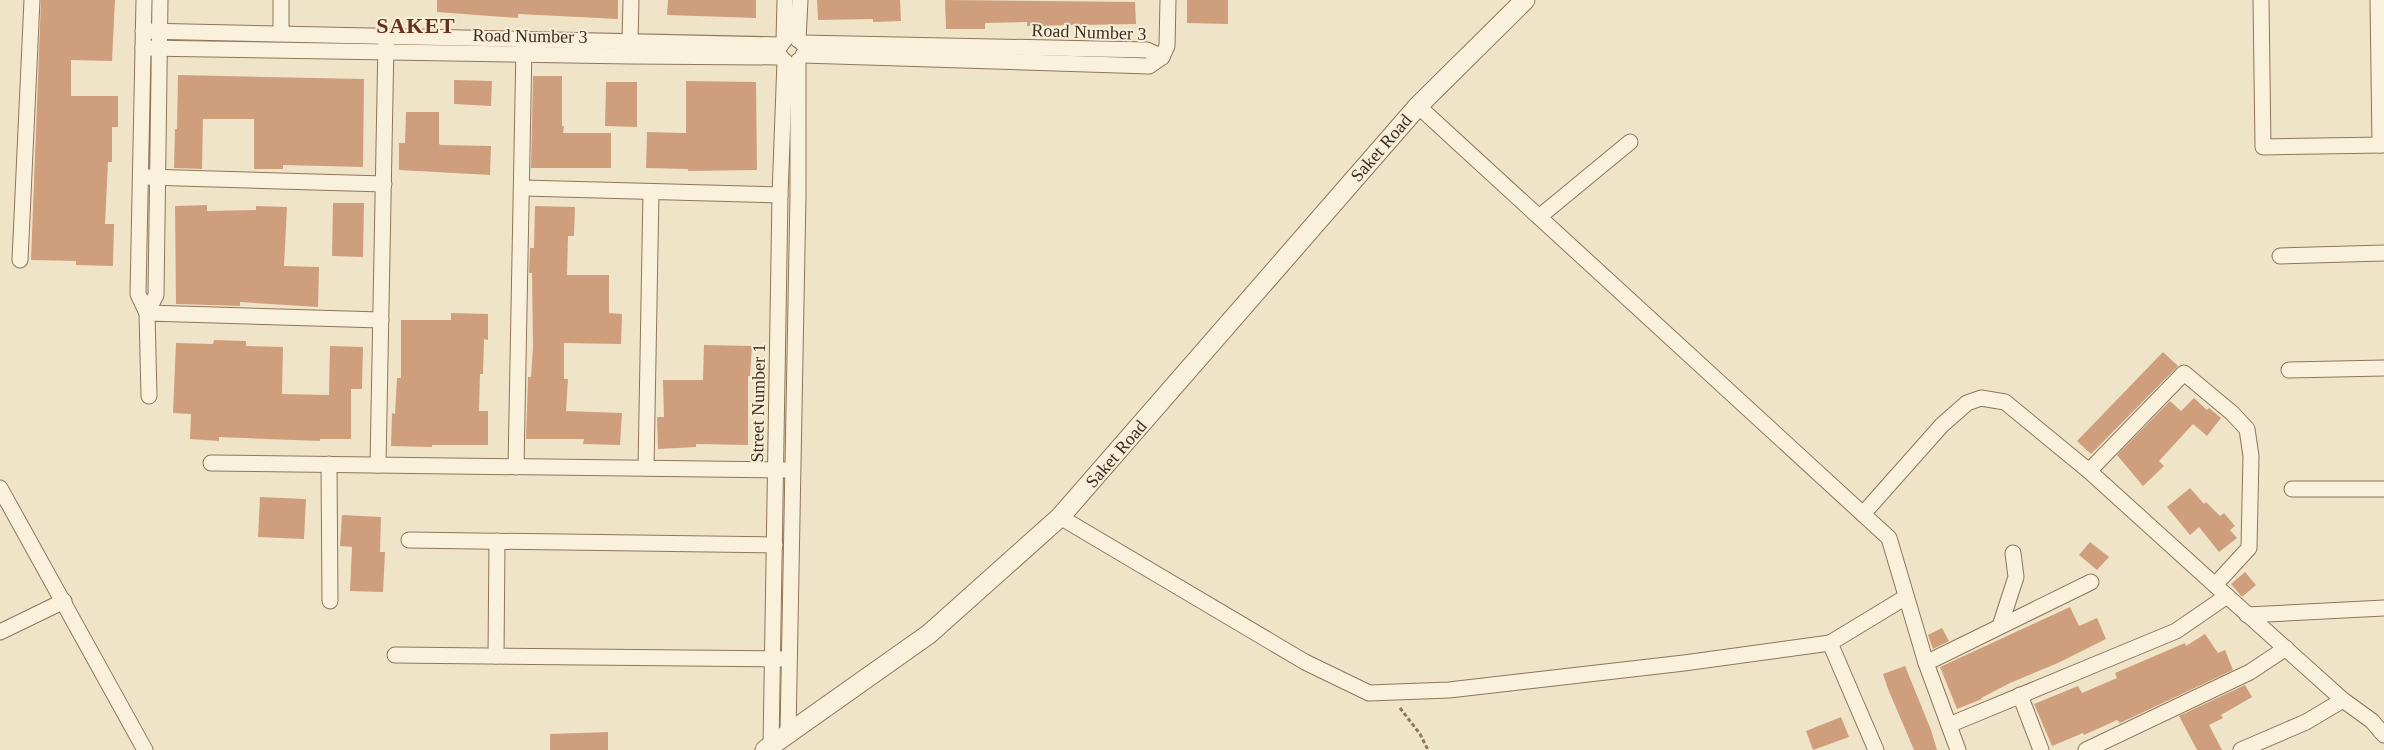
<svg xmlns="http://www.w3.org/2000/svg" width="2384" height="750" font-family="Georgia,serif">
  <rect width="100%" height="100%" fill="#f0e4c8"/>
  <g fill="#cf9f7d">
    <path d="M41,0H115L112,61L71,60V96H118V127H112V162H108L105,224H114L113,266L76,265V261L31,260Z"/>
    <path d="M437,0H618V19L518,14V18L437,12Z"/>
    <path d="M668,0H756V18L667,15Z"/>
    <path d="M817,0H900L901,21L873,22V19L818,20Z"/>
    <path d="M945,0L1135,2L1136,24L1027,26V22L985,23V29H946Z"/>
    <path d="M1187,0H1228V24L1187,23Z"/>
    <path d="M178,75L364,79L363,167L283,165V169H254V119H203L202,169L174,168L175,129H177Z"/>
    <path d="M533,76H562V126H564L563,133H611V168H531Z"/>
    <path d="M454,80L492,81L491,106L454,104Z"/>
    <path d="M686,81L756,82L757,170L688,171V169L646,168L647,132L686,133Z"/>
    <path d="M606,82H637V127L605,126Z"/>
    <path d="M406,112H439V144L441,145L491,146L490,175L399,170V143H405Z"/>
    <path d="M333,203H364L363,257L332,256Z"/>
    <path d="M207,205V211L256,210V206L287,207L284,266L319,267L318,307L240,302V306L176,304L175,206Z"/>
    <path d="M535,206L575,207L574,236H568L567,275H609V313L622,314L621,344L564,343V379H568L566,411L622,413L620,445L583,444L584,439H526L528,377H531L533,347L532,273H529L530,248H534Z"/>
    <path d="M451,313L488,314V340L484,339L483,374H480L479,411H488V445H432V447L391,446L392,413L395,414L397,378H401V320H451Z"/>
    <path d="M214,340L246,341V346L283,347L282,394L329,395L330,346L363,347L362,389H351V439H320V441L219,437V441L190,439L191,414L173,413L176,343L213,344Z"/>
    <path d="M704,345L752,346L750,376H748V445L696,444V447L658,449L657,417H664L663,380H703Z"/>
    <path d="M2163,352L2178,366L2091,454L2077,441Z"/>
    <path d="M2194,398L2207,410L2209,408L2221,418L2207,436L2193,424L2159,461L2164,466L2143,486L2117,455L2170,401L2181,411Z"/>
    <path d="M2190,488L2204,504L2206,502L2220,516L2224,513L2235,526L2230,530L2237,538L2219,552L2199,527L2190,535L2167,507Z"/>
    <path d="M260,497L306,499L304,539L258,537Z"/>
    <path d="M342,515L381,517L380,552H385L383,592L350,591L352,547L340,546Z"/>
    <path d="M2090,542L2109,557L2097,570L2079,555Z"/>
    <path d="M2245,572L2256,585L2242,597L2231,584Z"/>
    <path d="M2070,607L2079,626L2097,618L2106,639L2058,663L2010,683L1981,698L1982,699L1957,709L1940,667Z"/>
    <path d="M1942,628L1949,641L1933,649L1928,635Z"/>
    <path d="M2205,634L2218,653L2225,650L2233,670L2120,723L2117,720L2084,735L2083,733L2052,746L2034,704L2078,686L2082,693L2117,678L2115,673L2185,643L2186,646Z"/>
    <path d="M1905,666L1931,730L1937,750H1914L1888,689L1883,674Z"/>
    <path d="M2245,685L2252,697L2221,715L2223,718L2209,725L2222,750H2197L2179,716Z"/>
    <path d="M1841,717L1849,737L1813,750L1806,731Z"/>
    <path d="M608,732V750H550V734Z"/>
  </g>
  <g fill="none" stroke-linecap="round" stroke-linejoin="round">
    <defs>
      <g id="minor">
        <path d="M144,0L138,294L147,313L156,295L160,0"/>
        <path d="M2261,0L2263,147L2384,145"/>
        <path d="M2378,0L2380,145"/>
        <path d="M143,31L781,45"/>
        <path d="M281,33V0"/>
        <path d="M798,40L800,0"/>
        <path d="M630,41L631,0"/>
        <path d="M784,41L785,0"/>
        <path d="M802,43L1147,50L1162,57"/>
        <path d="M143,48L630,56L781,57"/>
        <path d="M803,55L1149,66L1162,57"/>
        <path d="M1162,57L1167,46L1168,0"/>
        <path d="M1418,106L1889,538L1926,663L1958,750"/>
        <path d="M146,177L384,184"/>
        <path d="M523,188L780,195"/>
        <path d="M1539,217L1630,142"/>
        <path d="M2280,256L2384,253"/>
        <path d="M20,260L32,0"/>
        <path d="M2289,370L2384,368"/>
        <path d="M149,396L147,313L381,320"/>
        <path d="M211,463L785,470"/>
        <path d="M329,464L330,601"/>
        <path d="M378,465L386,42"/>
        <path d="M516,467L524,46"/>
        <path d="M646,468L651,192"/>
        <path d="M0,488L145,750"/>
        <path d="M2292,489H2384"/>
        <path d="M1863,514L1942,425L1967,403L1981,398L2005,402L2089,471"/>
        <path d="M1060,517L1305,662L1369,693L1449,690L1684,663L1830,643L1906,597"/>
        <path d="M409,540L775,545"/>
        <path d="M2227,596L2343,700L2372,721L2384,735"/>
        <path d="M2247,615L2384,608"/>
        <path d="M2000,626L2016,577L2013,553"/>
        <path d="M0,632L64,601"/>
        <path d="M1830,643L1876,750"/>
        <path d="M395,655L783,659"/>
        <path d="M496,656L497,541"/>
        <path d="M1926,663L2091,582"/>
        <path d="M2020,695L2041,750"/>
        <path d="M1949,725L2176,631L2227,596L2089,471L2184,373L2232,413L2247,429L2251,456L2249,548L2215,585"/>
        <path d="M788,733L798,195V61"/>
        <path d="M771,746L780,195L785,61"/>
        <path d="M2086,750L2250,672L2286,648"/>
        <path d="M2241,750L2306,722L2343,700"/>
      </g>
      <path id="tertiary" d="M765,750L929,634L1060,517L1418,106L1525,0"/>
    </defs>
    <use href="#minor" stroke="#8d765c" stroke-width="17"/>
    <use href="#tertiary" stroke="#8d765c" stroke-width="21"/>
    <path stroke="#8d765c" stroke-width="3" stroke-dasharray="4 2.5" stroke-linecap="butt" d="M1400,708L1420,734L1428,750"/>
    <use href="#minor" stroke="#faf1dc" stroke-width="15"/>
    <use href="#tertiary" stroke="#faf1dc" stroke-width="19"/>
  </g>
  <g text-anchor="middle" dominant-baseline="central" stroke-width="4" stroke-linejoin="round" paint-order="stroke">
    <g font-size="18" fill="#3d2e20" stroke="#f7eed8">
      <text transform="translate(1089 32) rotate(2)">Road Number 3</text>
      <text transform="translate(530 36) rotate(1)">Road Number 3</text>
      <text transform="translate(1381 148) rotate(-49)">Saket Road</text>
      <text transform="translate(758 403) rotate(-89)">Street Number 1</text>
      <text transform="translate(1116 454) rotate(-49)">Saket Road</text>
    </g>
    <g font-size="22" font-weight="bold" letter-spacing="1" fill="#6b2e1e" stroke="#f7eed8">
      <text x="416" y="25">SAKET</text>
    </g>
  </g>
</svg>
